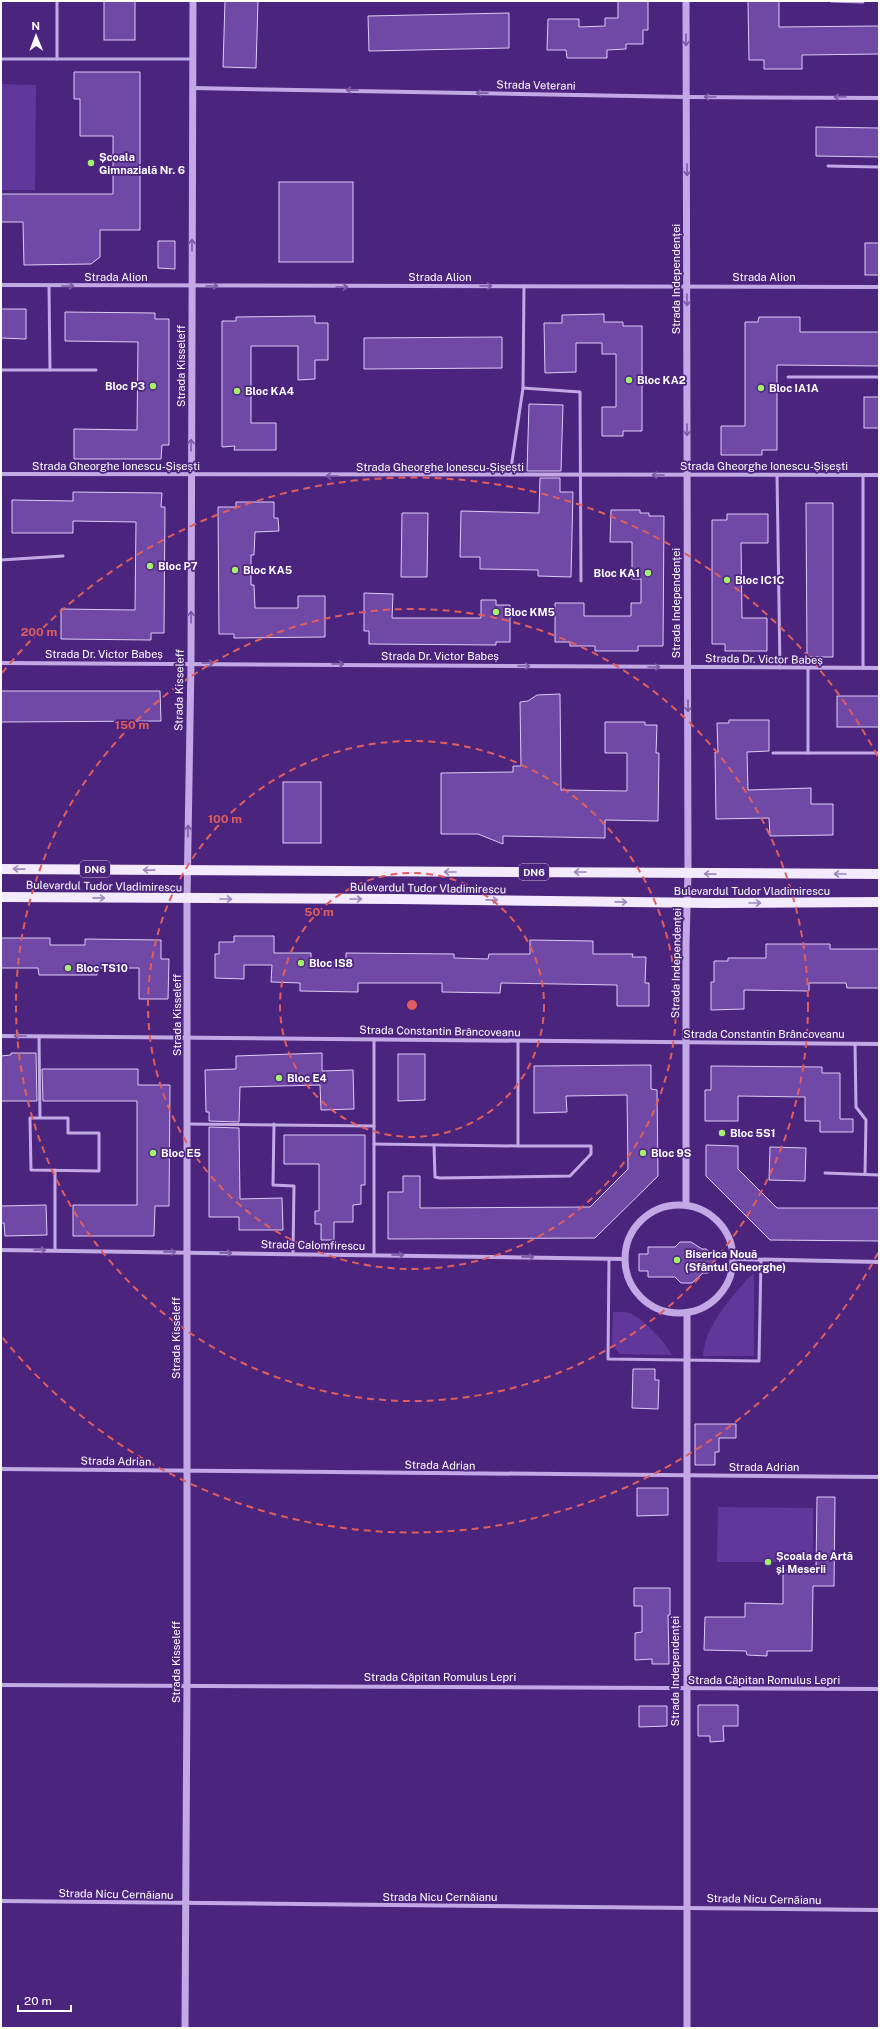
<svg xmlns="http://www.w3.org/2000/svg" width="880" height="2029" font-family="'Public Sans',sans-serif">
  <rect width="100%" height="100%" fill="#4b247e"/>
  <g fill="#62379c">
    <path d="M1,84L36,85L35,190H1Z"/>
    <path d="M754,1274V1356H703C705,1325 730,1300 749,1277Z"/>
    <path d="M613,1312C618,1312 624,1311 629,1313C642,1317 666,1343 672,1355L620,1354L612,1345Z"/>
    <path d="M718,1507L813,1508V1562H717Z"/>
  </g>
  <g fill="#7048a5" stroke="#ddccf5">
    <rect x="104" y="1" width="31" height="39"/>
    <path d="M225,1H258L256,68L223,67Z"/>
    <path d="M618,1H648V30H643V44H626V49L607,50V58H567L566,50H547L548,19H579V27L605,26V18H618Z"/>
    <path d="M748,1H779V27L879,26V54L802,55V69H764V60H749Z"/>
    <path d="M509,13V48L369,51L368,16Z"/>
    <path d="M74,72H140V230H100V257L91,264L24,265L23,222H1V194H113V136H80V99H74Z"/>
    <path d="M816,127L879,128V157L816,156Z"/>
    <rect x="279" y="182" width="74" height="80"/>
    <path d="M158,241H175V269L158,268Z"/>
    <rect x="865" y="243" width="14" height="32"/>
    <path d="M1,309H26V339L1,338Z"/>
    <path d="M65,312L155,313V319H169V445H162L161,459H74V429L137,430L138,342L65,341Z"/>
    <path d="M604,314V322H623V326H642V431H623V436H602V407H616V354H602V343H576V372L545,373L544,323H562V315Z"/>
    <path d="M315,316V323H328V360H315V379L298,380V346H251V423H276V450H234L235,446L222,447V321H236V317Z"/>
    <path d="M759,317H800V332H879V366L777,365V450H762V455H721V426H745V322H758Z"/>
    <path d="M502,337V368L364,369V338Z"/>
    <rect x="864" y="397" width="15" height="31"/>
    <path d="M529,404L563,405L561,471H527Z"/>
    <path d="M540,478H560V492H573L571,577L538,576V570L480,569V557H460L461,511L539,513Z"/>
    <path d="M73,492L162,493L161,507H165L164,633H151V640L61,639V609L135,610L136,522L73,521V533H12V500L73,501Z"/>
    <path d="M236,502H274V518H278L279,531L255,532L254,555H251V585H254L255,608H298V596H325V637L234,638V634H219L218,507H236Z"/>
    <path d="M806,503H833V657H807Z"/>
    <path d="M611,510H640V513H649V516H664L663,646H638V651H595V646H570V642H555V603H584V616H631V603H641V579H632V542H610Z"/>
    <path d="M402,513H428L427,577H401Z"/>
    <path d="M727,514H768V543H741L742,618H767V651H725V644H712V520H727Z"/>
    <path d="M364,593L393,594L392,618H481V600H496V605H510V642H496V645L369,644V631H364Z"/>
    <path d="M1,691H160L161,721L1,722Z"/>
    <path d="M560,694L561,790L627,791V753H605V722H645V725H657L656,753H659L658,821L605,820V838L503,836V844L478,834H441V773L513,772V766H521L520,702L528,701L537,695Z"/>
    <rect x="837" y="696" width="42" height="31"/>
    <path d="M729,720H769V751L747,752L748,790L811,788V804H833V835L770,836L769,818L716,819L715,752H718L717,723H729Z"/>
    <rect x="283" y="782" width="38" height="61"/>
    <path d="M234,936H274V953H311V962H346V953L454,954V958L488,959L489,954H530V940L593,941V954H633L632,957H646L645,983H649V1006H617V985L501,983L500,993L442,992V983H358V992L300,991V983L271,982L272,965H244V979L215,978V954H219V942H234Z"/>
    <path d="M1,938H50V945H85V939L161,940V959H169L168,999H139V968H97V975H39L38,968H1Z"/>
    <path d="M766,944H830V949H879V988H847L846,983H809V991L744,990V1009L711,1010V982H714V961H728V958H766Z"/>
    <path d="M11,1053H36L37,1101H1V1056L11,1055Z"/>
    <path d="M322,1053V1071L353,1070L354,1109L321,1110L320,1085L240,1087L239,1122L209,1121V1112H206L205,1070L236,1069V1056Z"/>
    <path d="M398,1054H425V1100L398,1101Z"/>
    <path d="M651,1065V1089L657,1090L658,1176L595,1238L388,1239V1192H403V1176H420V1208L590,1207L628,1169L627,1095L566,1096L567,1112L534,1113V1066Z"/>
    <path d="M711,1066L822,1067V1073H840V1119H853V1132H820V1121H805V1097L738,1096V1121H705V1090H711Z"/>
    <path d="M42,1069H138V1085H170L169,1206H155L154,1236H73V1205H137V1101H43Z"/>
    <path d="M209,1127L239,1128L240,1199L282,1198L283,1230H239V1217H209Z"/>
    <path d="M284,1135H365V1185H361V1204L353,1205V1222H334V1240H321V1224H315V1211H319V1164H284Z"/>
    <path d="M706,1145L738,1146V1169L777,1208H879V1241L770,1240L706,1176Z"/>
    <path d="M770,1147L806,1148L805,1181L769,1180Z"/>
    <path d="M46,1205L47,1235L5,1236L4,1223H1V1206Z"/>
    <path d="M680,1242H691L702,1249H706L714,1255L715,1265L708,1273H703L692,1283H681L675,1277H648V1271H639V1254H648V1247H675Z"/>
    <path d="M633,1369H655V1380H659L658,1409L632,1408Z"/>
    <path d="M695,1424H736V1438H719V1452H715V1465H695Z"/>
    <path d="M637,1488H668V1515L637,1516Z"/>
    <path d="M817,1497H835L834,1586H813L812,1651H767V1656L747,1655L746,1651L704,1650L705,1617H745V1603L783,1604V1570L816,1571Z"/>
    <path d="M634,1588H670V1615H668L669,1664H652V1659L635,1660V1633L642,1632V1606H634Z"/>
    <path d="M698,1705H738V1726H723L724,1741L710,1742V1736H698Z"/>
    <path d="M639,1706H667V1726L639,1727Z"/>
  </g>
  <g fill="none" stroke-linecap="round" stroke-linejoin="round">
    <g stroke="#c2a9e6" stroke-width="3">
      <path d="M57,1V59"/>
      <path d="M831,1L863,2"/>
      <path d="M1,59H193"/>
      <path d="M828,166L879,167"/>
      <path d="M49,286L50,370"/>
      <path d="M1,370H96"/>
      <path d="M788,377H879"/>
      <path d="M523,388L580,392L581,581"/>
      <path d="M510,475L523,388L524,286"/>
      <path d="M777,475L780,668"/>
      <path d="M1,560L63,556"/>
      <path d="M808,668V753H879"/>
      <path d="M863,668V475"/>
      <path d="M773,753H808"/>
      <path d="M39,1036L40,1118H30L31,1170L99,1171V1133H68V1118H40"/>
      <path d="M374,1039V1255"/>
      <path d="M855,1044L856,1107L866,1120L865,1174"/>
      <path d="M188,1124L374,1126"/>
      <path d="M274,1124L273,1185L294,1186L293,1254"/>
      <path d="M374,1144L518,1146V1041"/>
      <path d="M434,1145L435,1177L440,1178L570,1176L591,1154V1146H518"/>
      <path d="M55,1170V1250"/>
      <path d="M825,1173L879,1175"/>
      <path d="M609,1259L608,1359L759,1361L761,1260"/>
    </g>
    <g stroke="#c2a9e6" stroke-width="4">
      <path d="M192,88L686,97L879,98"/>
      <path d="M1,285L879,287"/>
      <path d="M1,474L879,475"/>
      <path d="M1,663L879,668"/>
      <path d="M1,1036L879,1044"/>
      <path d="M1,1250L624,1259"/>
      <path d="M733,1259L879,1262"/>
      <path d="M1,1469L879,1477"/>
      <path d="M1,1685L879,1689"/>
      <path d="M1,1901L879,1910"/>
    </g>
    <g stroke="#c2a9e6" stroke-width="7">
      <path d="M686,1L688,873L686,943V1205"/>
      <circle cx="679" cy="1259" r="54"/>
      <path d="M185,2028L187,1684V899L191,663L193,1"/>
      <path d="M687,2028V1313"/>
    </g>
    <g stroke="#f3eafd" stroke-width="10">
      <path d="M1,869L879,874"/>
      <path d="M1,897L397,899L712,903L879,902"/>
    </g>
  </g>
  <defs><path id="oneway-shaft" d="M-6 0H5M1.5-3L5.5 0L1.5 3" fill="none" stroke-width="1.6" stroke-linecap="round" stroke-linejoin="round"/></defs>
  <g stroke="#7b59a8">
    <use href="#oneway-shaft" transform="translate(686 40) rotate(89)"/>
    <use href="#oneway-shaft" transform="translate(352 90) rotate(-179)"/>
    <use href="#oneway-shaft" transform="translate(482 93) rotate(-179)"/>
    <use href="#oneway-shaft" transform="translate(710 97) rotate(-180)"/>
    <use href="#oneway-shaft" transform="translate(840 97) rotate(-180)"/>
    <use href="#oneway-shaft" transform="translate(687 170) rotate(90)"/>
    <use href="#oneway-shaft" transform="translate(192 245) rotate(-90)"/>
    <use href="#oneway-shaft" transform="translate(68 286)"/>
    <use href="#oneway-shaft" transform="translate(212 286)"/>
    <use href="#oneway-shaft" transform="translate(486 286)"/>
    <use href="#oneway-shaft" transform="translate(342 287)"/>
    <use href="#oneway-shaft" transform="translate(687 300) rotate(90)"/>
    <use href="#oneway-shaft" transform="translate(687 430) rotate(90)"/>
    <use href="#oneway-shaft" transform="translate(191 445) rotate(-90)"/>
    <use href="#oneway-shaft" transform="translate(658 475) rotate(180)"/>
    <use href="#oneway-shaft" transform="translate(332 476) rotate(-180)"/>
    <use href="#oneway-shaft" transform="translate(191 617) rotate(-90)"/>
    <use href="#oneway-shaft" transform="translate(208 663)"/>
    <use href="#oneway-shaft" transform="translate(338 664)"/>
    <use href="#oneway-shaft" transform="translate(524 666)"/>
    <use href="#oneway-shaft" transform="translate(654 667)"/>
    <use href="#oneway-shaft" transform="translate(688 706) rotate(90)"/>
    <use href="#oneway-shaft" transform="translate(188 831) rotate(-89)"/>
    <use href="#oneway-shaft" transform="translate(20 1036) rotate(-180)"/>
    <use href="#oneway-shaft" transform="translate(40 1250)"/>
    <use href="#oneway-shaft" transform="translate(170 1252) rotate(1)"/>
    <use href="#oneway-shaft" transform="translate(226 1253) rotate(1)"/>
    <use href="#oneway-shaft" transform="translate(398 1255) rotate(1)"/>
    <use href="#oneway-shaft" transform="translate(528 1257) rotate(1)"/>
  </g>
  <g stroke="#9f87be">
    <use href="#oneway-shaft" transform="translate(19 869) rotate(-179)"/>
    <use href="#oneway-shaft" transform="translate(149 870) rotate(-179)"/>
    <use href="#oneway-shaft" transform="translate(450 872) rotate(-180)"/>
    <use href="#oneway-shaft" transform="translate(580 872) rotate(-180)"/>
    <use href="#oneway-shaft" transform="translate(710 874) rotate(-179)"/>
    <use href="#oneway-shaft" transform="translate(840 874) rotate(-180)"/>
    <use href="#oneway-shaft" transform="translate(99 898) rotate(1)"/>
    <use href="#oneway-shaft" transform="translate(226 899)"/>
    <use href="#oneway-shaft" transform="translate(356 899)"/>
    <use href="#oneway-shaft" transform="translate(492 900) rotate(1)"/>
    <use href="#oneway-shaft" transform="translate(621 902) rotate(1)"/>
    <use href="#oneway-shaft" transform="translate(755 903)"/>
  </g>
  <g fill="none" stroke="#e05e5e" stroke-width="2" stroke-dasharray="7 5">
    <circle cx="412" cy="1005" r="132"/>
    <circle cx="412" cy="1005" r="264"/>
    <circle cx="412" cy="1005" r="396"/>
    <path d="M878 1253A528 528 0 0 1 2 1337M2 673A528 528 0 0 1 878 757"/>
  </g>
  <g fill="#a3f06c" stroke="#4b247e" stroke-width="1.5">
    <circle cx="91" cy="163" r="4"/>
    <circle cx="629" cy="380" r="4"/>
    <circle cx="153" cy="386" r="4"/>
    <circle cx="761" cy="388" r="4"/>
    <circle cx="237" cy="391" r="4"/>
    <circle cx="150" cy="566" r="4"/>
    <circle cx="235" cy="570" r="4"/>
    <circle cx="648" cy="573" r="4"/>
    <circle cx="727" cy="580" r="4"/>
    <circle cx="496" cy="612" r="4"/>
    <circle cx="301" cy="963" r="4"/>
    <circle cx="68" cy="968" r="4"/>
    <circle cx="279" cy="1078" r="4"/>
    <circle cx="722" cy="1133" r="4"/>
    <circle cx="153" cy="1153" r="4"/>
    <circle cx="643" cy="1153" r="4"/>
    <circle cx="677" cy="1260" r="4"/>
    <circle cx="768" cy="1562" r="4"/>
  </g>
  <g text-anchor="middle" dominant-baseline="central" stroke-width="3.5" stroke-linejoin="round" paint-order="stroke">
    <g fill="#4b247e" stroke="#c9bdd8" stroke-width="1">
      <rect x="80" y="861" width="30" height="16" rx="3"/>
      <rect x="519" y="864" width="30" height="16" rx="3"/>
    </g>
    <g font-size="10" font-weight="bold" fill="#fff">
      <text x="95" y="869">DN6</text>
      <text x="534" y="872">DN6</text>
    </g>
    <g font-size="11" fill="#fff" stroke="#4b247e">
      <text transform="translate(536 85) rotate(1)">Strada Veterani</text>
      <text x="116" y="277">Strada Alion</text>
      <text x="440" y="277">Strada Alion</text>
      <text x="764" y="277">Strada Alion</text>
      <text transform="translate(676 279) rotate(-90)">Strada Independenței</text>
      <text transform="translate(181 366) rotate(-90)">Strada Kisseleff</text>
      <text x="116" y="466">Strada Gheorghe Ionescu-Șișești</text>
      <text x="764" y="466">Strada Gheorghe Ionescu-Șișești</text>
      <text x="440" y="467">Strada Gheorghe Ionescu-Șișești</text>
      <text transform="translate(676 603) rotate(-90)">Strada Independenței</text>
      <text x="104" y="654">Strada Dr. Victor Babeș</text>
      <text x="440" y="656">Strada Dr. Victor Babeș</text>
      <text transform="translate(764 659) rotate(1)">Strada Dr. Victor Babeș</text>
      <text transform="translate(179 690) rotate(-89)">Strada Kisseleff</text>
      <text transform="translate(104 886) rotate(1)">Bulevardul Tudor Vladimirescu</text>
      <text transform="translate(428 888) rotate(1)">Bulevardul Tudor Vladimirescu</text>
      <text x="752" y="891">Bulevardul Tudor Vladimirescu</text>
      <text transform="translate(676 963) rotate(-89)">Strada Independenței</text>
      <text transform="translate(177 1015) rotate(-90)">Strada Kisseleff</text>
      <text transform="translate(440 1031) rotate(1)">Strada Constantin Brâncoveanu</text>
      <text x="764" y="1034">Strada Constantin Brâncoveanu</text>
      <text transform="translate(313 1245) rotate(1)">Strada Calomfirescu</text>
      <text transform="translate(176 1338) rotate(-90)">Strada Kisseleff</text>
      <text transform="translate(116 1461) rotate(1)">Strada Adrian</text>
      <text transform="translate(440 1465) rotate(1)">Strada Adrian</text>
      <text x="764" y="1467">Strada Adrian</text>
      <text transform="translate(176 1662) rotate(-90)">Strada Kisseleff</text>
      <text transform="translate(675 1671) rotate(-90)">Strada Independenței</text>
      <text x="440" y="1677">Strada Căpitan Romulus Lepri</text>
      <text x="764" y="1680">Strada Căpitan Romulus Lepri</text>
      <text transform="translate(116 1894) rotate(1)">Strada Nicu Cernăianu</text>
      <text x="440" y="1897">Strada Nicu Cernăianu</text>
      <text transform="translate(764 1899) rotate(1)">Strada Nicu Cernăianu</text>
    </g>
    <g font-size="11" font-weight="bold" fill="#fff" stroke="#4b247e" text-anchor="start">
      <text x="99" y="157">Școala<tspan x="99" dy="13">Gimnazială Nr. 6</tspan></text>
      <text x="637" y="380">Bloc KA2</text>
      <text x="145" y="386" text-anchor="end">Bloc P3</text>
      <text x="769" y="388">Bloc IA1A</text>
      <text x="245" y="391">Bloc KA4</text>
      <text x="158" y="566">Bloc P7</text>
      <text x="243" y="570">Bloc KA5</text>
      <text x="640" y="573" text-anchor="end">Bloc KA1</text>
      <text x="735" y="580">Bloc IC1C</text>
      <text x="504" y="612">Bloc KM5</text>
      <text x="309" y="963">Bloc IS8</text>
      <text x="76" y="968">Bloc TS10</text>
      <text x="287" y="1078">Bloc E4</text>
      <text x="730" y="1133">Bloc 5S1</text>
      <text x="161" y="1153">Bloc E5</text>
      <text x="651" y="1153">Bloc 9S</text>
      <text x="685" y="1254">Biserica Nouă<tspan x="685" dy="13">(Sfântul Gheorghe)</tspan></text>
      <text x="776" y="1556">Școala de Artă<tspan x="776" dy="13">și Meserii</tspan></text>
    </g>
  </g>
  <circle cx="412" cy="1005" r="6" fill="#e05e5e" stroke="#4b247e" stroke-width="2"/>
  <g font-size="12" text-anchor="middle" font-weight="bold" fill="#e05e5e" stroke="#4b247e" stroke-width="3.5" stroke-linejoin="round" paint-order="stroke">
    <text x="39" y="636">200 m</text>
    <text x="132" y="729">150 m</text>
    <text x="225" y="823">100 m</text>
    <text x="319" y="916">50 m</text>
  </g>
  <rect width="880" height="2029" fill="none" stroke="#ffffff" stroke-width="4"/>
  <g transform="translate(36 36) rotate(359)" stroke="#4b247e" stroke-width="3" paint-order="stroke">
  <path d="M0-3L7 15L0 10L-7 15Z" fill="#ffffff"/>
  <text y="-6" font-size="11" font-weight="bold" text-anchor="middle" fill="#ffffff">N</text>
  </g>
  <path d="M18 2005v6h53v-6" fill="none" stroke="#ffffff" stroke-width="2"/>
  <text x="24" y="2005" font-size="12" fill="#ffffff" stroke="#4b247e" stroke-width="3" paint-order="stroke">20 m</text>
</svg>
